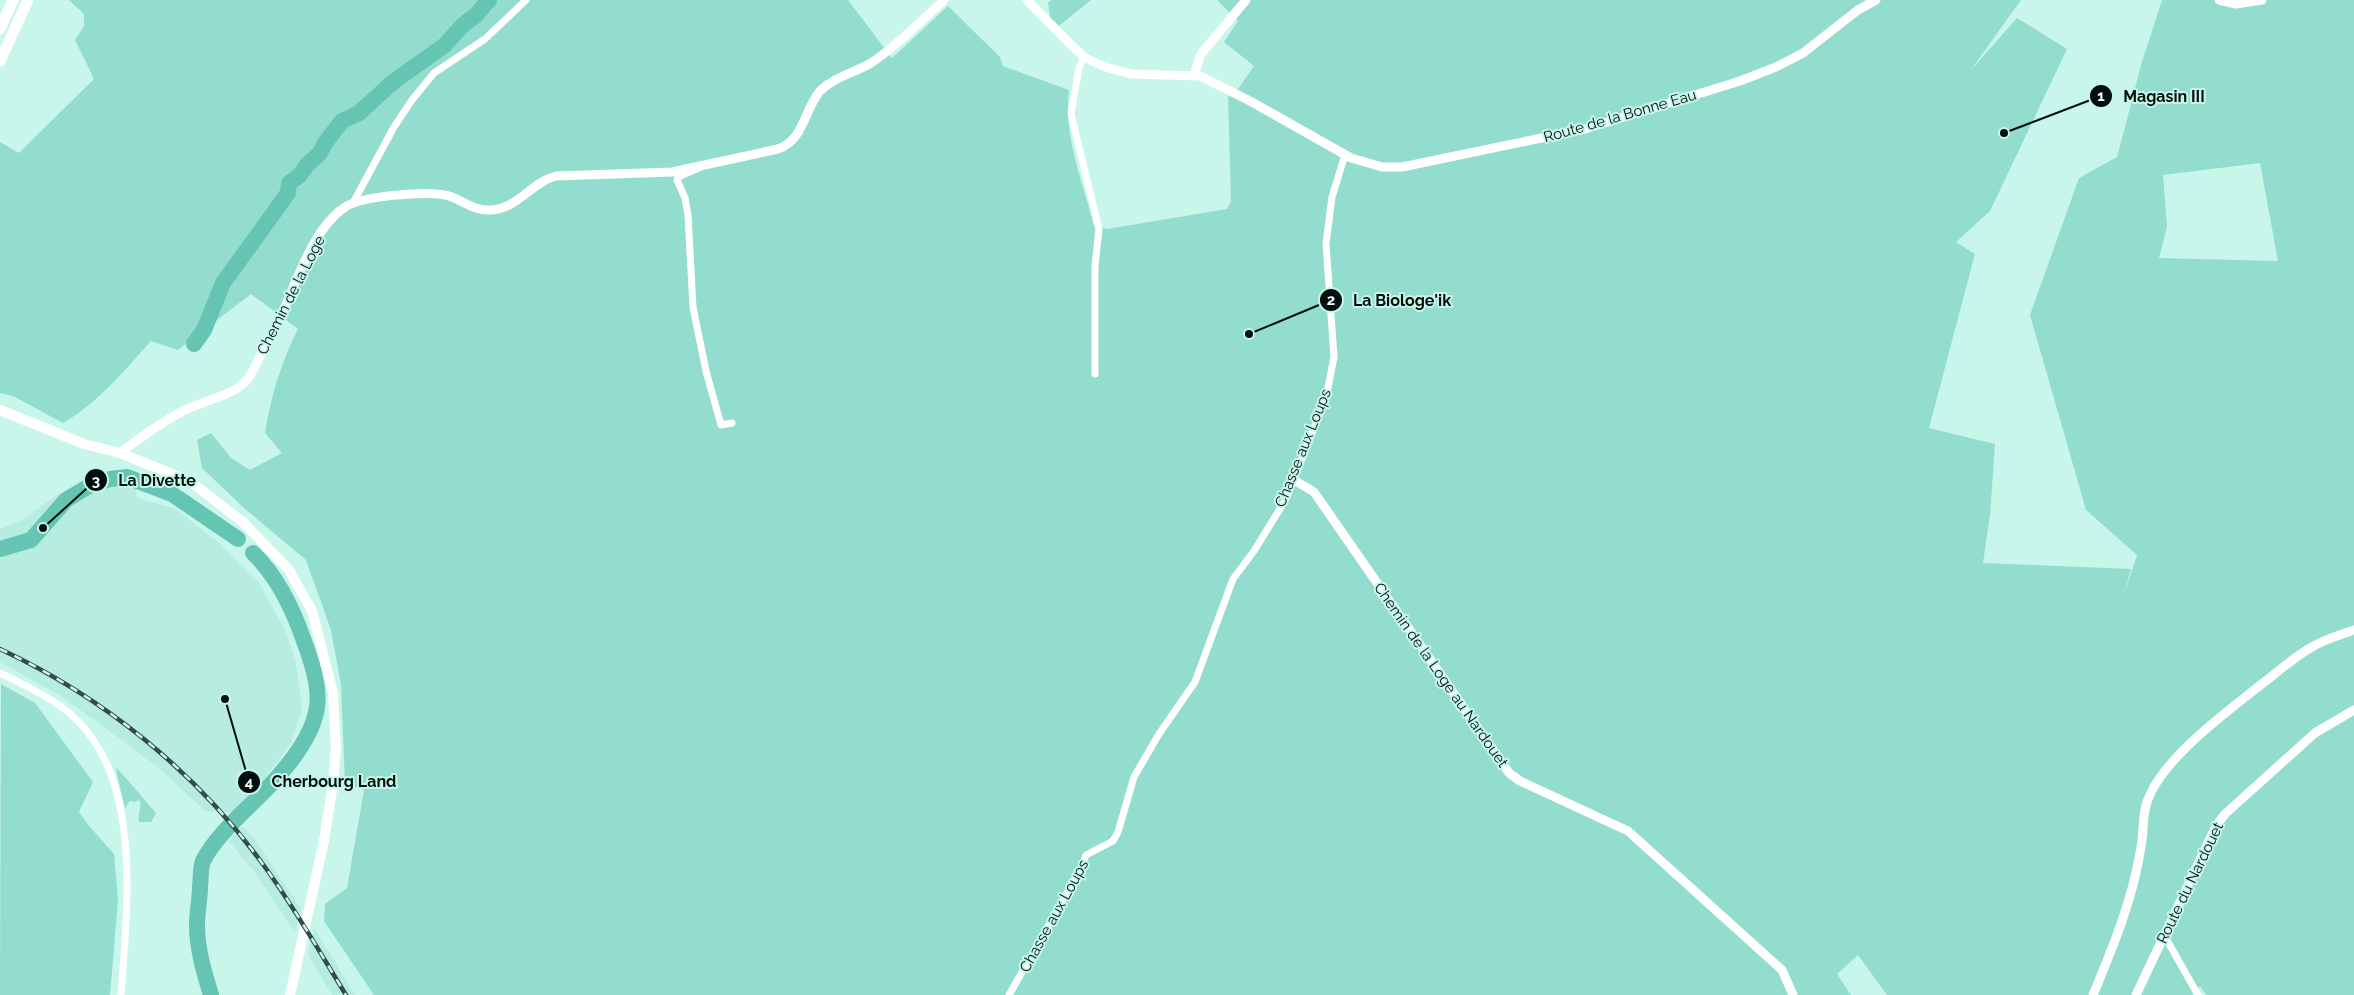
<svg xmlns="http://www.w3.org/2000/svg" width="2354" height="995" font-family="Raleway,sans-serif">
  <rect width="100%" height="100%" fill="#c9f6eb"/>
  <g fill="#b6ede0">
    <path d="M135,484L137,498L176,509L219,543L258,581L286,632L296,663L302,709L290,745L257,788L234,813L205,811L160,769L108,730L59,695L0,662V529L19,522L60,493L100,486Z"/>
    <path d="M243,826L256,841L301,909L295,933L255,873L229,841Z"/>
    <path d="M314,928L355,995H332L308,955Z"/>
  </g>
  <g fill="#92ddcd" fill-rule="evenodd">
    <path d="M69,0H848L892,58L948,6L1000,57L1003,66L1069,90C1063,136 1083,182 1094,226L1107,229L1227,209L1231,201L1228,96L1238,89L1254,66L1224,42L1238,21L1217,0H2021L1970,71L2017,18L2067,49L1990,211L1956,242L1975,254L1929,428L1995,444L1990,515L1983,563L2131,569L2124,595L2137,555L2086,510L2030,315L2079,178L2117,157L2142,62L2162,0H2354V995H2206L2200,986L2193,995H1887L1858,955L1837,974L1851,995H374L324,921L325,904L347,888L364,790L345,783L341,685L331,630L306,560L244,508L202,468L197,440L211,433L231,458L250,470L282,453L265,433C271,396 281,362 298,329L251,294L178,350L151,341C125,370 98,403 63,423L13,396L0,393V142L19,153L94,79L75,40L84,26V14ZM2260,163L2278,261L2159,258L2167,226L2163,175Z"/>
    <path d="M1052,0H1091L1059,26L1050,17L1048,2Z"/>
    <path d="M1,684L35,703L93,782L79,812L89,826L114,854L118,900L110,995H0Z"/>
    <path d="M117,768L156,813L151,822H139C137,814 143,806 139,799L136,802L130,801L125,808L116,770Z"/>
  </g>
  <g fill="none" stroke-linecap="round" stroke-linejoin="round">
    <g stroke="#65c5b2" stroke-width="16">
      <path d="M194,344L204,330L223,283L288,193L289,183L299,176L307,165L320,153L325,143L342,121L359,113L393,82L445,45L463,25L475,16L489,0"/>
      <path d="M0,549L31,540L66,500L89,486L110,479L127,477L172,494L238,539"/>
      <path d="M211,995C204,972 197,949 197,925C197,912 200,899 200,887C201,879 200,868 203,861C212,843 230,825 244,811C271,786 312,745 317,707C320,686 311,660 304,641C293,609 278,577 253,553"/>
    </g>
    <g stroke="#fff" stroke-width="7">
      <path d="M1084,57L1079,68L1071,114L1099,229L1095,266V374"/>
      <path d="M701,167L678,177L677,180L685,198L688,215L693,307L706,371L721,425L732,423"/>
      <path d="M353,203L394,127L412,100L434,73L485,39L526,0"/>
      <path d="M0,673C26,686 53,698 75,718C143,782 127,910 121,995"/>
      <path d="M2164,935L2198,995"/>
      <path d="M1009,995L1079,872L1086,855L1113,841L1118,832L1134,777L1159,734L1195,682L1233,579L1254,551L1286,499L1326,398L1334,357L1326,244L1332,197L1345,155"/>
    </g>
    <g stroke="#fff" stroke-width="9">
      <path d="M1027,0L1073,47L1084,57L1105,67L1131,74L1200,76L1250,101L1351,158L1382,167H1402L1585,129L1740,81L1776,67L1803,53L1858,10L1876,0"/>
      <path d="M2219,0L2236,4L2262,0"/>
      <path d="M1194,75L1201,54L1246,0"/>
      <path d="M120,453C140,438 160,423 183,411C200,402 235,395 247,380C253,373 257,362 261,354C267,343 273,332 279,320C296,285 311,230 345,207C362,196 429,190 449,196C464,201 474,211 491,210C517,209 532,182 556,176L672,172L778,149C804,140 804,110 820,91C834,77 854,73 871,63C896,47 922,20 944,0"/>
      <path d="M1294,480L1314,492L1509,773L1520,781L1628,831L1782,970L1793,995"/>
      <path d="M2093,995C2113,947 2133,899 2141,847C2144,832 2142,817 2147,802C2162,758 2227,712 2263,683C2279,671 2294,657 2312,647C2325,639 2340,635 2354,630"/>
      <path d="M2136,995L2216,826L2225,814L2315,733L2354,710"/>
    </g>
    <path stroke="#fff" stroke-width="10" d="M0,410L84,444L120,453L191,482L244,523L289,570L312,611L333,693L336,749L333,784L324,841L290,995"/>
    <g stroke="#fff" stroke-width="11">
      <path d="M0,29L13,0"/>
      <path d="M0,61L28,0"/>
    </g>
    <defs>
      <path id="rail" d="M0,649C103,697 195,771 262,863C293,905 319,951 346,995"/>
    </defs>
    <use href="#rail" stroke="#354b46" stroke-width="4.5"/>
    <use href="#rail" stroke="#c9f6eb" stroke-width="2.5" stroke-dasharray="8" stroke-linecap="butt"/>
  </g>
  <g text-anchor="middle" dominant-baseline="central" stroke-width="4" stroke-linejoin="round" paint-order="stroke">
    <g font-size="15" fill="#02100d" stroke="#c9f6eb">
      <text transform="translate(1620 116) rotate(-16)">Route de la Bonne Eau</text>
      <text transform="translate(291 295) rotate(-63)">Chemin de la Loge</text>
      <text transform="translate(1303 448) rotate(-68)">Chasse aux Loups</text>
      <text transform="translate(1441 675) rotate(55)">Chemin de la Loge au Nardouet</text>
      <text transform="translate(2190 883) rotate(-64)">Route du Nardouet</text>
      <text transform="translate(1054 916) rotate(-61)">Chasse aux Loups</text>
    </g>
  </g>
  <path fill="none" stroke="#02100d" stroke-width="2" d="M2004 133L2101 96M1249 334L1331 300M43 528L96 480M225 699L249 782"/>
  <g fill="#02100d" stroke="#c9f6eb" stroke-width="2">
    <circle cx="2004" cy="133" r="5"/>
    <circle cx="1249" cy="334" r="5"/>
    <circle cx="43" cy="528" r="5"/>
    <circle cx="225" cy="699" r="5"/>
    <circle cx="2101" cy="96" r="12"/>
    <circle cx="1331" cy="300" r="12"/>
    <circle cx="96" cy="480" r="12"/>
    <circle cx="249" cy="782" r="12"/>
  </g>
  <g font-size="15" text-anchor="middle" font-weight="bold" fill="#fff">
    <text x="2101" y="101">1</text>
    <text x="1331" y="305">2</text>
    <text x="96" y="486">3</text>
    <text x="249" y="787">4</text>
  </g>
  <g font-size="16" text-anchor="middle" font-weight="bold" fill="#02100d" stroke="#c9f6eb" stroke-width="4" stroke-linejoin="round" paint-order="stroke">
    <text x="2164" y="102">Magasin III</text>
    <text x="1402" y="306">La Biologe'ik</text>
    <text x="157" y="486">La Divette</text>
    <text x="334" y="787">Cherbourg Land</text>
  </g>
</svg>
